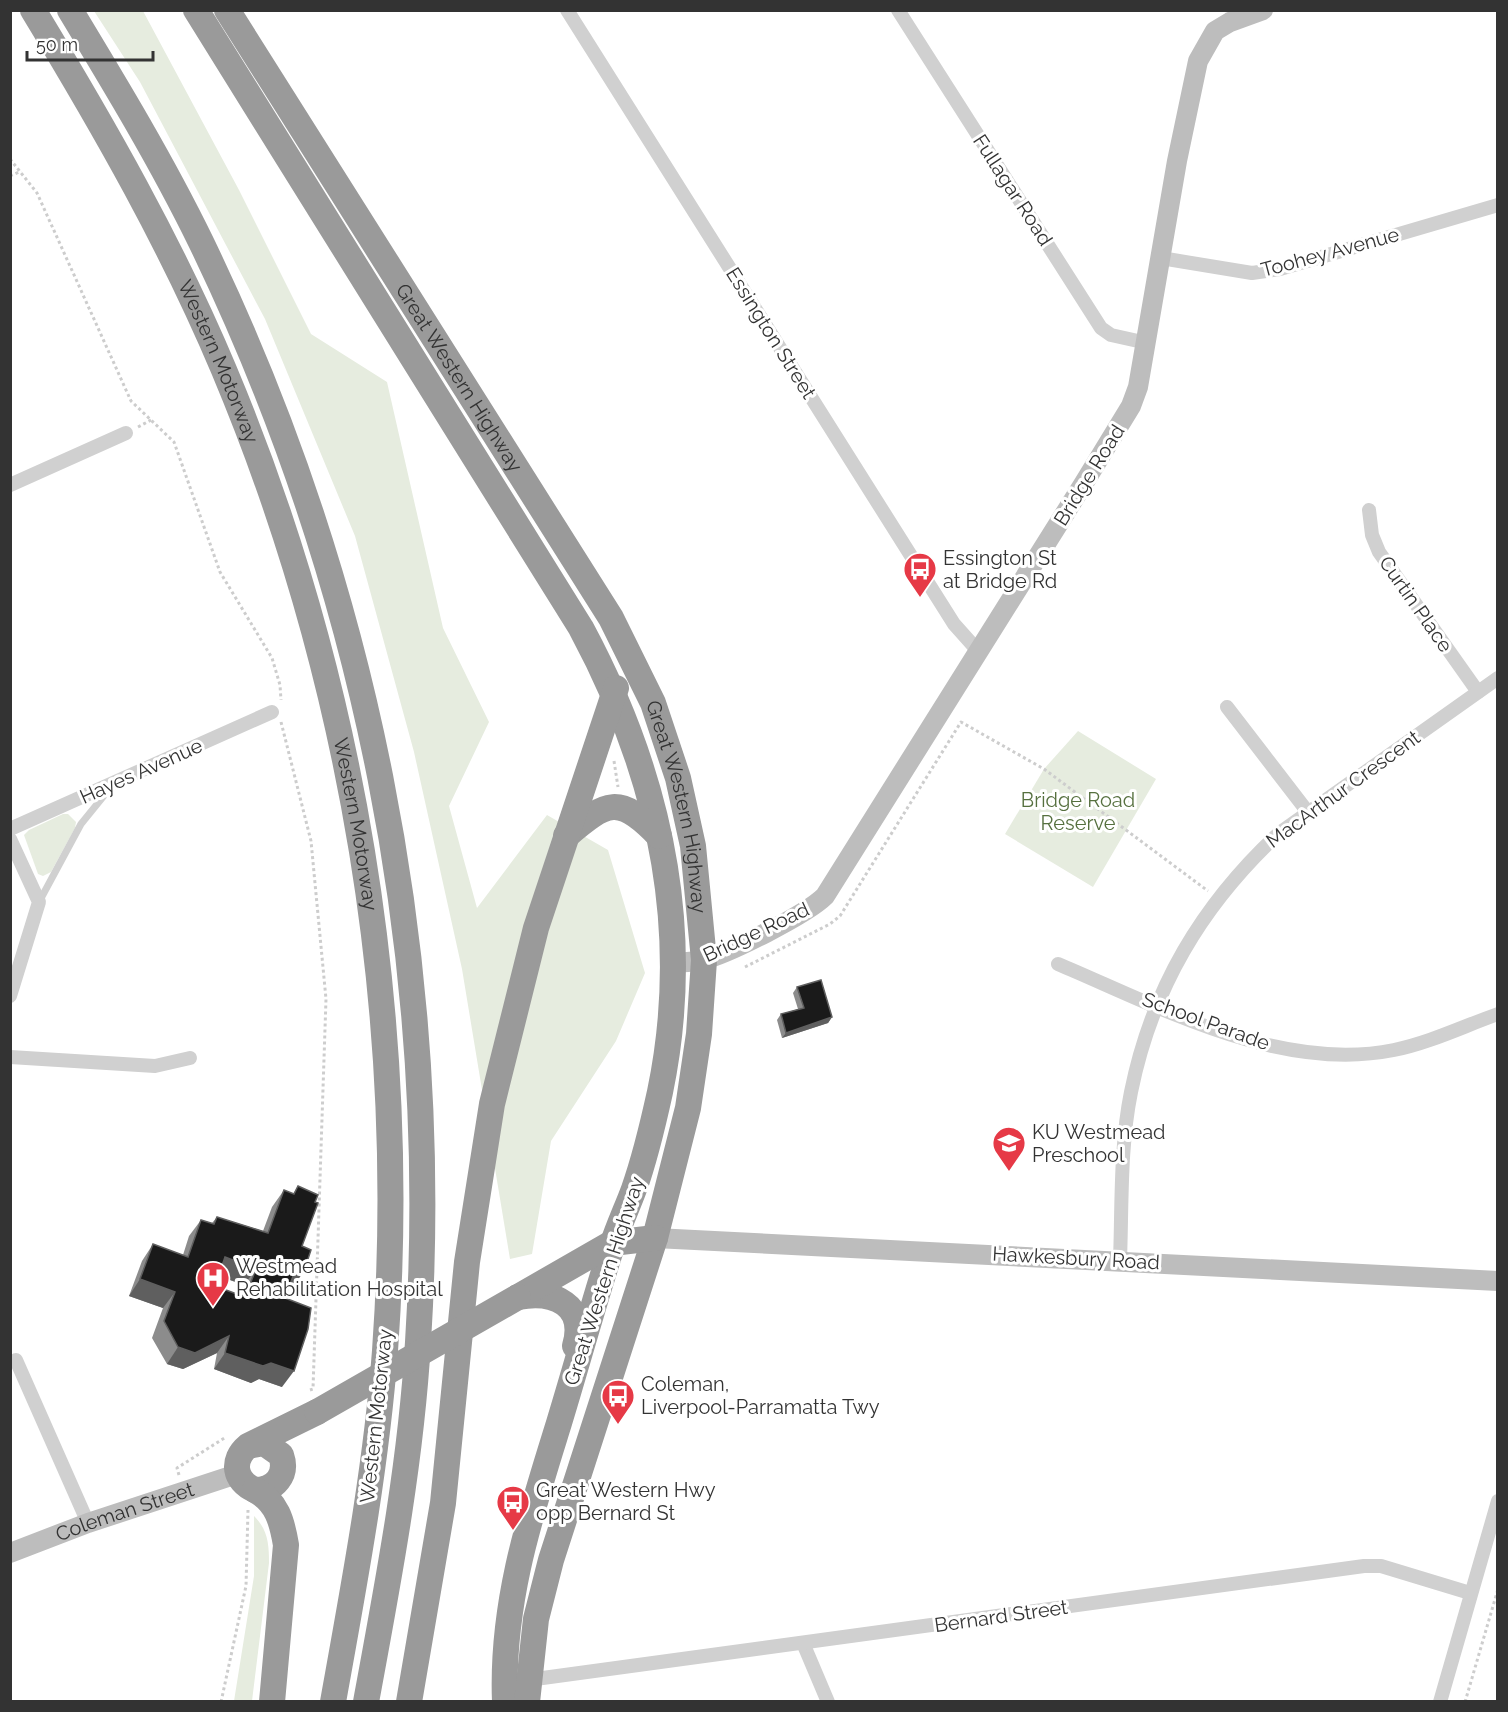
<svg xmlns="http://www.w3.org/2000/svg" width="1508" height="1712" font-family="Raleway,sans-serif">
  <rect width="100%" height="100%" fill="#fff"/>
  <g fill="#e6ecdf">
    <path d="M94,11H143L239,190L311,334L387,382L443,628L489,722L449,806L477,908L547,815L608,850L645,973L616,1041L551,1141L532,1254L510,1259L462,969L414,752L355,536L265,319L140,82Z"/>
    <path d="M1078,731L1156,779L1093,887L1005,834L1044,769Z"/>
    <path d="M63,814H68L76,822L75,828L51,872L43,876L38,874L24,835L29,830Z"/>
    <path d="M254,1516C268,1530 269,1544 269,1563L252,1701H234L254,1576Z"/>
  </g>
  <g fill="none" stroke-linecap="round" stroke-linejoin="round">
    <g stroke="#cdcdcd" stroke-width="3" stroke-dasharray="3 3" stroke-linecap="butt">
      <path d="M10,159L37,193L131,401L174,442L220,572L272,658L280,685L281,700"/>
      <path d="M10,176L21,171"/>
      <path d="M138,427L151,420"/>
      <path d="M281,722L311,841L326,999L313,1389L310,1390"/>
      <path d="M614,761L618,787"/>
      <path d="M745,967L830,924L840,916L961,722L1044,769L1208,891"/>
      <path d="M179,1475L177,1468L226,1437"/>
      <path d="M221,1702L246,1586L248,1510"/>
      <path d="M1465,1702L1498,1589"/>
    </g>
    <path stroke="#d0d0d0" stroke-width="7" d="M39,902L81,824L111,787"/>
    <g stroke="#d0d0d0" stroke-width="14">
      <path d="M567,10L954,624L979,652"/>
      <path d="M898,10L1101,328L1111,335L1147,343"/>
      <path d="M1161,258L1252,273L1280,269L1498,205"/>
      <path d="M10,485L126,433"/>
      <path d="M1369,510L1372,535L1379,552L1478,692"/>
      <path d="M1227,707L1307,811"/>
      <path d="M10,829L272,712"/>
      <path d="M10,839L39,902L10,996"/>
      <path d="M1058,964C1160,1007 1280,1073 1394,1050C1429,1043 1464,1026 1498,1014"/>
      <path d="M10,1057L155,1066L190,1058"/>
      <path d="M1120,1261C1122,1205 1120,1146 1131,1092C1152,988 1202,905 1278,834L1498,678"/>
      <path d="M16,1360L88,1523"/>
      <path d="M803,1643L828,1702"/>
      <path d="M528,1680L1364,1566H1381L1470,1593"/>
      <path d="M1440,1702L1498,1501"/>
    </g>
    <g stroke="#bdbdbd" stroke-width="20">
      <path d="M675,963C684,962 694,962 703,960C728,954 807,914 825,896L1084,483L1131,406L1138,387L1177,161L1198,61L1215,31L1230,22L1263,10"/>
      <path d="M655,1238L1498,1281"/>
      <path id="s1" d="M10,1553L88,1523L237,1474"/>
    </g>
    <g stroke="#9a9a9a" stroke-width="26">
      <path id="s2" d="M33,10C104,127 171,244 224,370C353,677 409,1018 385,1351C376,1469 354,1585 333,1702"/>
      <path d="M70,10C116,86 162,162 201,242C366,583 442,963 418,1342C411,1463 388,1583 366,1702"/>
      <path d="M196,10L581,628C659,773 694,928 660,1092C653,1124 645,1158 634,1189C627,1208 618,1227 612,1246C593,1305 577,1364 559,1423C530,1516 501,1603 505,1702"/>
      <path id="s3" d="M227,10L611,618L653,703L678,778L693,846L704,960L699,1034L688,1108L655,1238L551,1560L536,1619L527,1702"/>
      <path d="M566,836C607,801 619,794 659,836"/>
      <path d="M518,1297C554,1290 587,1305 575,1346"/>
      <path d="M518,1297L612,1243L655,1238"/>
      <path d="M248,1446L264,1443L281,1455C288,1475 275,1490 255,1490C234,1481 231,1460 248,1446L317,1412"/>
      <path d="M255,1490C277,1502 282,1521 286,1545L272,1702"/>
      <path d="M409,1702L443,1503L467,1262L492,1104L536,928L616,688"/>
    </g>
    <path stroke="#9a9a9a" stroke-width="26" d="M317,1412L518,1297"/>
  </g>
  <g fill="#8c8c8c" fill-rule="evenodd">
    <path d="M797,987L832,1017L828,1023L782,1038L777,1020L781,1014L798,1009L793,993Z"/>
    <path d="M298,1186L315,1202L302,1246L304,1271L292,1288L289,1287L285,1298L282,1387L259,1379L251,1383L214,1369L217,1353L183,1369L167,1364L152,1338L163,1308L129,1296L142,1261L153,1244L183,1255L189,1236L201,1220L212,1223L217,1217L263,1231L272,1207L284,1190L293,1194ZM218,1276L244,1285L240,1295L215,1286Z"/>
  </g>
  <g fill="#5f5f5f">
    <path d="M832,1017L828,1023L782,1038L786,1033Z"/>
    <path d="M225,1257L256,1269L244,1285L214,1274Z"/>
    <path d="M296,1268L304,1271L292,1288L285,1285Z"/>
    <path d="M140,1279L175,1292L163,1308L129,1296Z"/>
    <path d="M229,1336L217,1353L183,1369L167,1364L178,1347Z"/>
    <path d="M225,1353L271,1363L294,1371L282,1387L259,1379L251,1383L214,1369Z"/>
  </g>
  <g fill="#1a1a1a" stroke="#5f5f5f" stroke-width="1.5" fill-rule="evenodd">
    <path d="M821,980L832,1017L786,1033L781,1014L804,1008L797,987Z"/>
    <path d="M298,1186L318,1195L315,1202L318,1203L302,1246L311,1250L304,1271L296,1268L285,1298L311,1308L308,1329L294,1371L271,1363L263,1366L225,1353L229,1336L195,1353L178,1347L164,1321L175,1292L140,1279L153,1244L188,1257L201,1220L214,1224L217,1217L268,1233L284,1190L294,1194ZM225,1257L256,1269L245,1297L215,1286Z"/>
  </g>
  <defs>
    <symbol id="bus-pin" viewBox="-11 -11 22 30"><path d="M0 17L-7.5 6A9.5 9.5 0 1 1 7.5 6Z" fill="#e63946" stroke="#fff"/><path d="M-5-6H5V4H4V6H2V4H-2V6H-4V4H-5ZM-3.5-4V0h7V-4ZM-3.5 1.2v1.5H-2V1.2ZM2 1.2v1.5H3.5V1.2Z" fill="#fff"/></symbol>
    <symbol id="school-pin" viewBox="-11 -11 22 30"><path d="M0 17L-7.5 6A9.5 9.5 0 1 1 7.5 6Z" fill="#e63946" stroke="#fff"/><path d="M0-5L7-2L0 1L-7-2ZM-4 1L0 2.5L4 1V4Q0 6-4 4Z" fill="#fff"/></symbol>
    <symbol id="hospital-pin" viewBox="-11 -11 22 30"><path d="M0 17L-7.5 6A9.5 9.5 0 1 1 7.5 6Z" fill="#e63946" stroke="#fff"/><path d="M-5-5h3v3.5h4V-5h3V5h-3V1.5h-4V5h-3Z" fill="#fff"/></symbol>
  </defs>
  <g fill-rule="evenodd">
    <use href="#bus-pin" x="901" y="550" width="38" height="52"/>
    <use href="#school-pin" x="990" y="1124" width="38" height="52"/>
    <use href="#hospital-pin" x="194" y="1259" width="38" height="52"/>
    <use href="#bus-pin" x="599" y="1377" width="38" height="52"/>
    <use href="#bus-pin" x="494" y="1483" width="38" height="52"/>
  </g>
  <g text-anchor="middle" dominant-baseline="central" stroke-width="6" stroke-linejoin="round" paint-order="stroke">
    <g font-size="20" fill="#333" stroke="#fff">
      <text transform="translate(1013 190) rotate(57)">Fullagar Road</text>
      <text transform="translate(1330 252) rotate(-15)">Toohey Avenue</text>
      <text transform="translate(771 333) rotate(58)">Essington Street</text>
      <text stroke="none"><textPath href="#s2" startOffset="398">Western Motorway</textPath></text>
      <text stroke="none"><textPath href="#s3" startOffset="435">Great Western Highway</textPath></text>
      <text transform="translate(1089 475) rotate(-58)">Bridge Road</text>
      <text transform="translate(1416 604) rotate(55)">Curtin Place</text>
      <text transform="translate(141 771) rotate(-24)">Hayes Avenue</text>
      <text transform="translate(1343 789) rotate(-36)">MacArthur Crescent</text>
      <text stroke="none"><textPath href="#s3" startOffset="921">Great Western Highway</textPath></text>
      <text stroke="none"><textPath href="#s2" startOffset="882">Western Motorway</textPath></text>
      <text transform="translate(756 932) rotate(-25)">Bridge Road</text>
      <text transform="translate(1206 1021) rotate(20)">School Parade</text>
      <text transform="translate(1076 1258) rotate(3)">Hawkesbury Road</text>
      <text transform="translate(604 1281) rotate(-72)">Great Western Highway</text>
      <text transform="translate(376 1416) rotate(-84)">Western Motorway</text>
      <text stroke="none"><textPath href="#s1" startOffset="122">Coleman Street</textPath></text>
      <text transform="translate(1001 1616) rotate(-8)">Bernard Street</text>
    </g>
    <g font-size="20" fill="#333" stroke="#fff" text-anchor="start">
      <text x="943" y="558">Essington St<tspan x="943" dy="23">at Bridge Rd</tspan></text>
      <text x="1032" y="1132">KU Westmead<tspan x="1032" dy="23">Preschool</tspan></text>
      <text x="236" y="1266">Westmead<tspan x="236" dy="23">Rehabilitation Hospital</tspan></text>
      <text x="641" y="1384">Coleman,<tspan x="641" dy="23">Liverpool-Parramatta Twy</tspan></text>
      <text x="536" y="1490">Great Western Hwy<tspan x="536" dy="23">opp Bernard St</tspan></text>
    </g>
    <g font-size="20" fill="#56703f" stroke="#fff">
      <text x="1078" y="800">Bridge Road<tspan x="1078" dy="23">Reserve</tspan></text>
    </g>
  </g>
  <rect width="1508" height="1712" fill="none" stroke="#333333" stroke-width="24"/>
  <path d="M27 51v9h126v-9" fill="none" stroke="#333333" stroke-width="3"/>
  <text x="36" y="51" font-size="18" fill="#333333" stroke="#ffffff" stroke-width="4.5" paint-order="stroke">50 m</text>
</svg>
